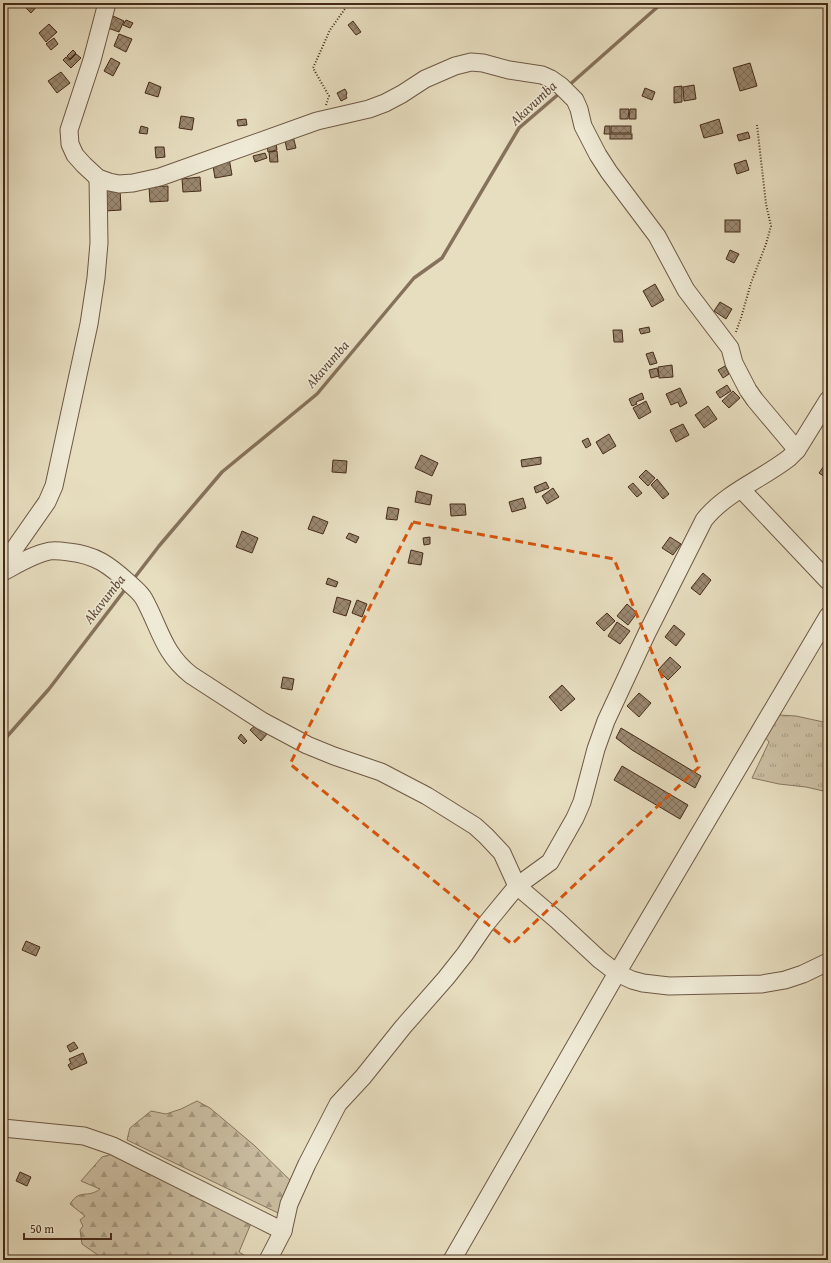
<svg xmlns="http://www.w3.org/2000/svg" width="831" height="1263" font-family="'Gentium Book Plus',serif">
  <defs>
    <pattern id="grass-tufts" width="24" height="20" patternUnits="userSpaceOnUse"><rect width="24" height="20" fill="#ccc0a4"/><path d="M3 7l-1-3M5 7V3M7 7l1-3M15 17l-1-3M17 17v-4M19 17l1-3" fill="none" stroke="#a79c85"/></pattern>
    <pattern id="forest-firs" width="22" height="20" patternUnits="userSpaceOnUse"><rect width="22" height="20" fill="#ccc0a4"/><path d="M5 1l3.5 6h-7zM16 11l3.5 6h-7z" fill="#a79c85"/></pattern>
    <pattern id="building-cross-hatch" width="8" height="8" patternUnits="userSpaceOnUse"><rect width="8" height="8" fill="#9a8870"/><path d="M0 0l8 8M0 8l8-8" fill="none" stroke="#7f6f5b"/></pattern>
  </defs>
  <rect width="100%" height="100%" fill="#e7dec0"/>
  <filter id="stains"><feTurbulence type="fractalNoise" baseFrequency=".005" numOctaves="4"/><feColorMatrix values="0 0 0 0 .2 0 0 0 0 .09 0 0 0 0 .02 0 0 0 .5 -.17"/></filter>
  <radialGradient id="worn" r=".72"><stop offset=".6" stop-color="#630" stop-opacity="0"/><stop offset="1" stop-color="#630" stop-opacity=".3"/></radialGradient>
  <path fill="url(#grass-tufts)" stroke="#89765f" d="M780,715L796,716L828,723V792L806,787L779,784L752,778L769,742L764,736Z"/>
  <g fill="url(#forest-firs)" stroke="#89765f">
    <path d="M197,1101L210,1108L255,1146L292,1182L280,1214L127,1140L130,1128L151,1111L166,1114L181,1109Z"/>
    <path d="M116,1153L252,1221L239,1252L252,1260H105L82,1244L80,1230L83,1226L80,1220L85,1216L70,1204C80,1188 87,1199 100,1189L81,1181L102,1157Z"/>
  </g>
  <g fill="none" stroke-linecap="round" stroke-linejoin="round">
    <g stroke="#86725c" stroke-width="3.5">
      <path d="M567,87L662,3"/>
      <path d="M132,581L159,546L222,472L317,394L414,278L442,258L519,128L561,92"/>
      <path d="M3,741L49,689L127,587"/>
    </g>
  </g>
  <g fill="url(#building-cross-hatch)" stroke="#462b1a">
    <path d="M27,3H40L31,13L24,6Z"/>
    <path d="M113,16L124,21L119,32L108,28Z"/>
    <path d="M126,20L133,23L130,28L123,25Z"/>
    <path d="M353,21L361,32L356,35L348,25Z"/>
    <path d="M49,24L57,32L46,42L39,33Z"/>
    <path d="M119,34L132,39L126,52L114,46Z"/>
    <path d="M54,38L58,44L51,50L46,44Z"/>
    <path d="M73,50L76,53L70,59L67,56Z"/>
    <path d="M76,54L81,58L71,68L63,60L66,57L70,60Z"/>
    <path d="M111,58L120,63L113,76L104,71Z"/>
    <path d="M750,63L757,86L740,91L733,68Z"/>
    <path d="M61,72L70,83L57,93L48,81Z"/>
    <path d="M149,82L161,87L158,97L145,93Z"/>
    <path d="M694,85L696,99L684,101L683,87Z"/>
    <path d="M682,86V102L674,103V87Z"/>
    <path d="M645,88L655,92L652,100L642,96Z"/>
    <path d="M345,89L347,93L346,96L347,98L341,101L337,93Z"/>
    <path d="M620,109H629L628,119H620Z"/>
    <path d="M630,109H636V119H629Z"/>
    <path d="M181,116L194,118L192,130L179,128Z"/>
    <path d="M246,119L247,125L238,126L237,120Z"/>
    <path d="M719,119L723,133L704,138L700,125Z"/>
    <path d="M141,126L148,128L147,134L139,133Z"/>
    <path d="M605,126H610V134H604Z"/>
    <rect x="611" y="126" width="20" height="7"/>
    <path d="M748,132L750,138L739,141L737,135Z"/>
    <rect x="610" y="134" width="22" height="5"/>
    <path d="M293,136L296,148L287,150L284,137Z"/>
    <path d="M276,143L277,150L268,152L267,145Z"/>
    <path d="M155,147H164L165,157L156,158Z"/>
    <path d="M277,151L278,162H270L269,152Z"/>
    <path d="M265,153L267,158L255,162L253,156Z"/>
    <path d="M229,158L232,175L215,178L212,160Z"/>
    <path d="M746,160L749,170L737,174L734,164Z"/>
    <path d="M200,177L201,191L183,192L182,179Z"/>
    <path d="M168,186V201L150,202L149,187Z"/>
    <path d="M120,189L121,210L105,211L104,190Z"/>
    <rect x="725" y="220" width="15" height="12"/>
    <path d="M730,250L739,254L734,263L726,259Z"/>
    <path d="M655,284L664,300L652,307L643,291Z"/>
    <path d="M720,302L732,309L726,319L714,311Z"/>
    <path d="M649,327L650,332L641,334L639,329Z"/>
    <path d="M613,330H622L623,342H614Z"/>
    <path d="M653,352L657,363L650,365L646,354Z"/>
    <path d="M672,365L673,377L659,378L658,367Z"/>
    <path d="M725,366L729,374L723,378L718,370Z"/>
    <path d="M657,368L659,376L651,378L649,370Z"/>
    <path d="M727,385L731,391L720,398L716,392Z"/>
    <path d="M680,388L687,403L680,407L678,402L671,405L666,394Z"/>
    <path d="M733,391L740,398L729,408L722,401Z"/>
    <path d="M642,393L644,399L636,402L637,404L632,406L629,399Z"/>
    <path d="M646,401L651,412L639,419L633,408Z"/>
    <path d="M708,406L717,419L704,428L695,415Z"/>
    <path d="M683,424L689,435L676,442L670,430Z"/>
    <path d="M609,434L616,446L603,454L596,442Z"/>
    <path d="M588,438L591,445L586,448L582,441Z"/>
    <path d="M421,455L438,463L432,476L415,468Z"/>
    <path d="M541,457V464L522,467L521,460Z"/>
    <path d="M333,460L347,461L346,473L332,472Z"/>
    <path d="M826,463L828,464V479L819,473Z"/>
    <path d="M646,470L655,478L648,486L639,477Z"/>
    <path d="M657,479L669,494L663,499L651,485Z"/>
    <path d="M546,482L549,488L536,493L534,487Z"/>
    <path d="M633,483L642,493L637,497L628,487Z"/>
    <path d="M553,488L559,497L547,504L542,496Z"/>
    <path d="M417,491L432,495L430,505L415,502Z"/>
    <path d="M523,498L526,508L512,512L509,502Z"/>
    <path d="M450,504H465L466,515L451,516Z"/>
    <path d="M388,507L399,509L397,520L386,519Z"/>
    <path d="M313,516L328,522L323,534L308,529Z"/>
    <path d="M242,531L258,538L252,553L236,547Z"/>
    <path d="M349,533L359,537L356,543L346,538Z"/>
    <path d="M430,537V544L424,545L423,538Z"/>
    <path d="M670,537L681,544L673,555L662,548Z"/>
    <path d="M411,550L423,553L421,565L408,563Z"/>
    <path d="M703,573L711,580L700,595L691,588Z"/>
    <path d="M328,578L338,582L336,587L326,584Z"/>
    <path d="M337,597L351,601L346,616L333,612Z"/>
    <path d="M357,600L367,604L362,617L352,613Z"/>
    <path d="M627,604L637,613L628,625L617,616Z"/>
    <path d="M607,613L615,621L604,631L596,623Z"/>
    <path d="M617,622L630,631L620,644L608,636Z"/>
    <path d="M674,625L685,634L676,646L665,637Z"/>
    <path d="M670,657L681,667L668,680L658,670Z"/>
    <path d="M283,677L294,679L292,690L281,688Z"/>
    <path d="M562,685L575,699L561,711L549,697Z"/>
    <path d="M639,693L651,703L639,717L627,706Z"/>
    <path d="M258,723L268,733L261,741L250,730Z"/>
    <path d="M621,728L701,776L695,788L632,750L616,738Z"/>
    <path d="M241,734L247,741L244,744L238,738Z"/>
    <path d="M622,766L688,805L680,819L614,780Z"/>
    <path d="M26,941L40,947L36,956L22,950Z"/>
    <path d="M74,1042L78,1048L70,1052L67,1046Z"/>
    <path d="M83,1053L87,1063L71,1070L68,1065L71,1063L69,1059Z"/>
    <path d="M20,1172L31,1177L27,1186L16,1181Z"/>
  </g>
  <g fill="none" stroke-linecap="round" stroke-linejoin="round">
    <defs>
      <g id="minor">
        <path d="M107,3L92,60L69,130L70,144L75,155L84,165L98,178L109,182L119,184L133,183L160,177L317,121L369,109L385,103L402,94L425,79L455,66L471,62L483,63L509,70L542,75L551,79L561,86L575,100L579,109L583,126L598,155L609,172L657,236L686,290L730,348L734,363L748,390L755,400L797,450"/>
        <path d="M742,490L828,581"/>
        <path d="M3,565L47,502L54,486L89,324L96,278L99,243L98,178"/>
        <path d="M3,572C18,564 34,554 50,551C56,550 62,551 69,552C96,555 109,565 129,583C134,588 140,592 144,599C160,628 163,653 191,675L262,721L307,745L334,756L381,772L427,796L475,826L486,836L502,853L517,886L557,920L600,960L617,973L632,980L643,983L669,986L762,984L785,980L803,974L828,962"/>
        <path d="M3,1128L84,1136L113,1146L283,1231"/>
        <path d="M268,1260L283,1231L289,1204L307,1164L338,1104L363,1077L403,1027L446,978L465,954L485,925L517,886L550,862L575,818L582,802L596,749L606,721L647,633L704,520C725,493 762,479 789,458L797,450L828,400"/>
        <path d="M452,1260L617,973L828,616"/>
      </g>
    </defs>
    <use href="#minor" stroke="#6e5844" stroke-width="19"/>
    <g stroke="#462b1a" stroke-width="2" stroke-dasharray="1 2" stroke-linecap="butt">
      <path d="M326,105L329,96L313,68L330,30L349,3"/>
      <path d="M736,332L741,318L751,283L766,244L771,226L766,204L757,125"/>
    </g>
    <use href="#minor" stroke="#efead6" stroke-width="17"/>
  </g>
  <path fill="none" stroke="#d8540d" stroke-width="3" stroke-dasharray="8 5" stroke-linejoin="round" d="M413,522L614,559L699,767L512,944L290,764Z"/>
  <g text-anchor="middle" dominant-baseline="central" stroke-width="3" stroke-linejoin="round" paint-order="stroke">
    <g font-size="14" font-style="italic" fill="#604836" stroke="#efead6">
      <text transform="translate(533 103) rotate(-43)">Akavumba</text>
      <text transform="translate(327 364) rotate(-49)">Akavumba</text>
      <text transform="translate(104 599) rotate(-52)">Akavumba</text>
    </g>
  </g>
  <rect width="831" height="1263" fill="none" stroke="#e7dec0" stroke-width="16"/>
  <rect x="4" y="4" width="823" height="1255" fill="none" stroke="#462b1a" stroke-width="2"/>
  <rect x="8" y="8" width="815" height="1247" fill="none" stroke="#462b1a"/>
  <path d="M24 1233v6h87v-6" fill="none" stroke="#462b1a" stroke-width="2"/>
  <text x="30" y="1233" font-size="12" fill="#462b1a" stroke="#efead6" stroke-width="3" paint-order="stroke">50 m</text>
  <rect width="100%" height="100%" filter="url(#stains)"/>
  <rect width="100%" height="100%" fill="url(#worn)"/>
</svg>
